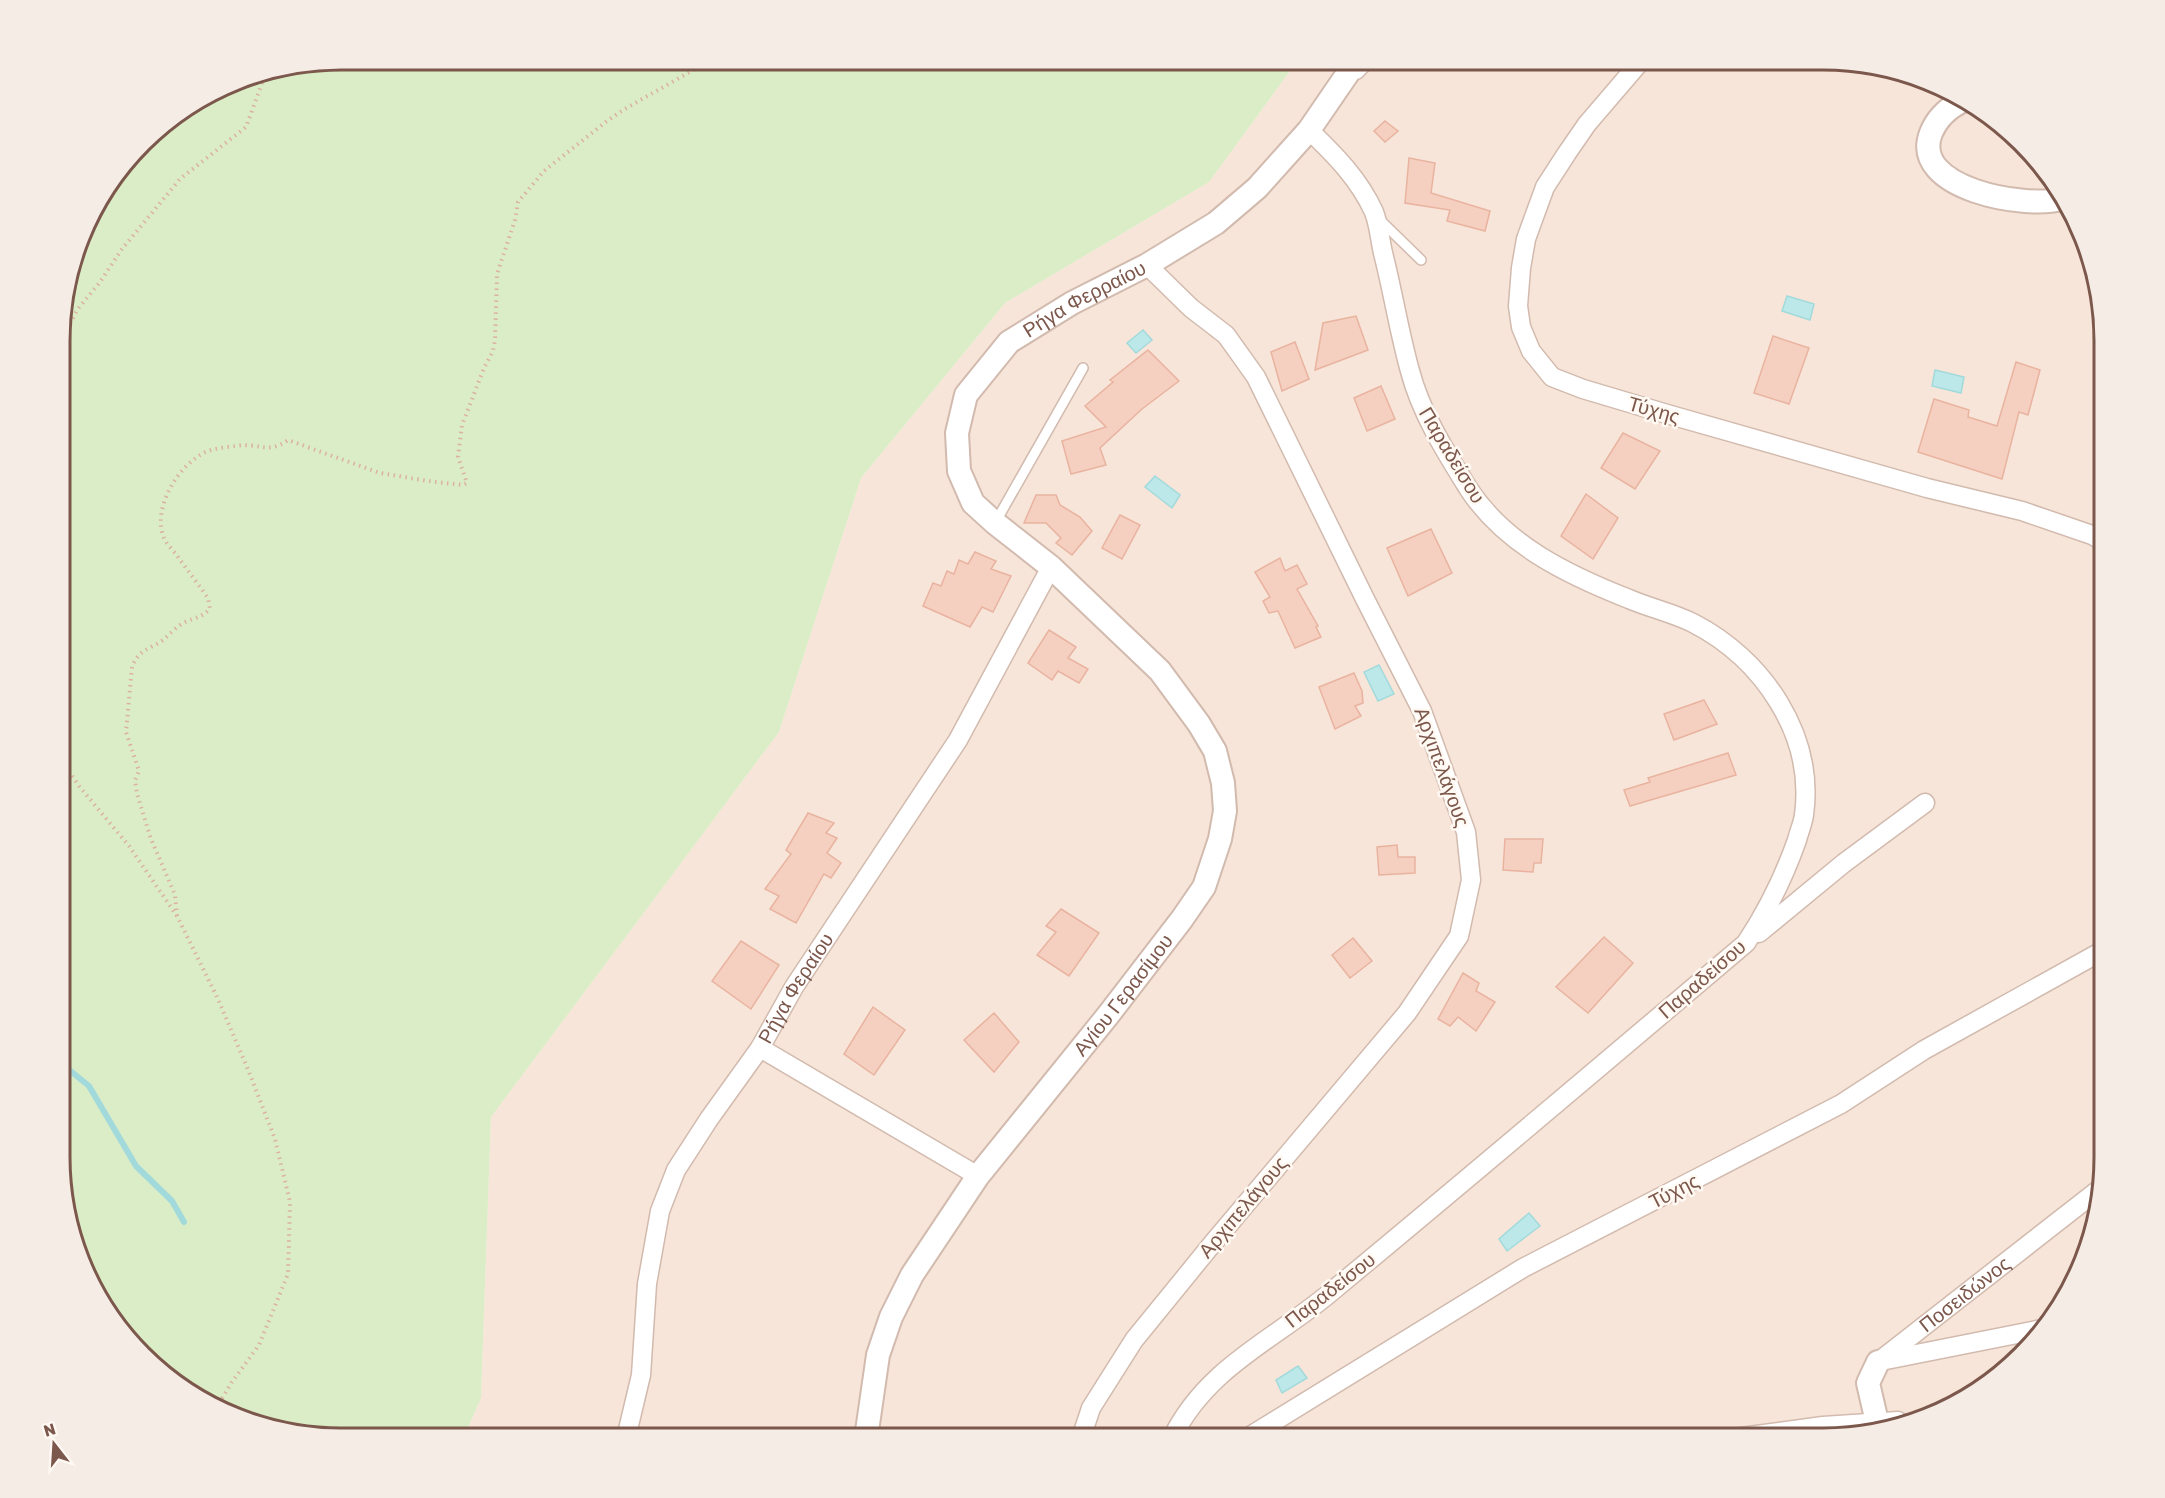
<svg xmlns="http://www.w3.org/2000/svg" width="2165" height="1498" font-family="Rubik,sans-serif">
  <rect width="100%" height="100%" fill="#fef4eb"/>
  <path fill="#f6e5d8" d="M1298,60L1841,61L1914,75L1994,118L2076,217L2104,324V1174L2090,1247L2047,1327L1948,1409L1823,1438L464,1437L481,1398L491,1117L779,732L861,478L1005,303L1209,182Z"/>
  <path fill="#dbedc7" d="M342,60H1298L1209,182L1005,303L861,478L779,732L491,1117L481,1398L464,1437H324L251,1423L171,1380L98,1297L62,1193V305L89,217L156,130L234,81Z"/>
  <g fill="#bde8ea" stroke="#a2dadc" stroke-width="1.5">
    <path d="M1787,296L1814,304L1810,320L1782,311Z"/>
    <path d="M1143,330L1152,340L1136,353L1127,343Z"/>
    <path d="M1935,370L1964,377L1961,393L1932,386Z"/>
    <path d="M1155,476L1180,495L1172,508L1145,487Z"/>
    <path d="M1379,665L1394,694L1378,701L1364,672Z"/>
    <path d="M1529,1213L1540,1226L1507,1251L1499,1239Z"/>
    <path d="M1298,1366L1307,1378L1282,1393L1276,1380Z"/>
  </g>
  <g fill="none" stroke-linecap="round" stroke-linejoin="round">
    <path stroke="#a2dadc" stroke-width="6" d="M62,1064L89,1086L136,1166L172,1201L184,1222"/>
  </g>
  <g fill="#f5d0c0" stroke="#e9b3a0" stroke-width="1.5">
    <path d="M1385,121L1398,131L1385,142L1374,131Z"/>
    <path d="M1409,158L1435,163L1431,193L1490,211L1485,231L1447,221L1450,210L1405,203Z"/>
    <path d="M1356,316L1368,350L1315,370L1323,323Z"/>
    <path d="M1773,336L1809,348L1789,404L1754,393Z"/>
    <path d="M1295,342L1309,379L1282,391L1271,352Z"/>
    <path d="M1148,350L1179,381L1142,409L1100,448L1106,465L1071,474L1062,441L1106,427L1085,406L1113,382L1110,380Z"/>
    <path d="M2016,362L2040,370L2028,415L2019,412L2002,479L1918,452L1934,399L1969,410L1968,417L1997,426Z"/>
    <path d="M1381,386L1395,419L1367,431L1354,398Z"/>
    <path d="M1623,433L1660,451L1635,489L1601,468Z"/>
    <path d="M1586,494L1618,518L1593,559L1561,536Z"/>
    <path d="M1036,495H1056L1060,505L1080,517L1092,531L1072,555L1056,543L1061,538L1046,523H1024Z"/>
    <path d="M1120,515L1140,525L1122,559L1102,548Z"/>
    <path d="M1431,529L1452,573L1408,596L1387,548Z"/>
    <path d="M975,552L996,561L991,569L1011,576L993,612L982,607L970,627L923,606L933,583L941,586L947,571L954,574L959,560L968,564Z"/>
    <path d="M1280,558L1285,571L1297,565L1307,584L1297,589L1318,626L1316,627L1321,637L1295,648L1278,611L1269,613L1263,601L1270,597L1255,572Z"/>
    <path d="M1049,630L1076,647L1068,658L1088,669L1079,683L1058,671L1052,680L1028,663Z"/>
    <path d="M1354,673L1362,691L1363,703L1355,706L1361,716L1335,729L1319,687Z"/>
    <path d="M1704,700L1717,724L1674,740L1664,714Z"/>
    <path d="M1728,753L1736,775L1630,806L1624,790L1650,782L1648,778Z"/>
    <path d="M808,813L834,823L826,833L837,838L827,853L841,863L831,878L824,874L796,923L770,909L779,896L765,889L791,854L786,850Z"/>
    <path d="M1505,839H1543L1541,863H1534L1533,872L1503,870Z"/>
    <path d="M1397,845L1398,857H1415V873L1379,875L1377,847Z"/>
    <path d="M1061,909L1099,933L1069,976L1037,955L1056,932L1046,926Z"/>
    <path d="M1604,937L1633,963L1588,1013L1556,987Z"/>
    <path d="M1353,938L1372,961L1350,978L1332,955Z"/>
    <path d="M741,941L779,965L751,1009L712,981Z"/>
    <path d="M1463,973L1479,983L1476,991L1495,1002L1476,1031L1458,1017L1450,1026L1438,1019Z"/>
    <path d="M873,1007L905,1030L874,1075L844,1054Z"/>
    <path d="M994,1013L1019,1042L994,1072L964,1040Z"/>
  </g>
  <g fill="none" stroke-linecap="round" stroke-linejoin="round">
    <defs>
      <g id="service">
        <path d="M1358,74L1372,60"/>
        <path d="M1380,220L1421,260"/>
        <path d="M995,523L1083,368"/>
      </g>
      <g id="minor">
        <path d="M1641,61L1587,124L1567,153L1545,187L1526,239L1521,268L1518,306L1521,327L1531,351L1552,377L1583,389L1667,414L1927,488L2022,511L2092,535L2104,542"/>
        <path d="M1759,933L1844,863L1925,803"/>
        <path d="M760,1048L978,1176"/>
        <path d="M1881,1361L2047,1328"/>
        <path id="s1" d="M1878,1362L2102,1187"/>
        <path id="s2" d="M626,1438L641,1375L647,1284L660,1211L676,1170L709,1119L760,1048L794,987L958,740L1051,567"/>
        <path d="M1081,1438L1091,1408L1134,1340L1213,1243L1407,1013L1459,936L1471,880L1466,832L1422,711L1365,599L1256,377L1226,335L1191,308L1147,265"/>
        <path d="M1172,1438C1207,1367 1274,1340 1331,1292C1470,1177 1608,1060 1746,943C1767,911 1784,877 1797,840C1799,832 1803,823 1804,815C1815,735 1763,659 1693,623C1673,613 1650,608 1629,599C1568,575 1505,545 1468,488C1445,451 1421,413 1410,371C1399,332 1393,292 1383,253C1380,240 1379,225 1374,212C1359,179 1335,155 1309,130"/>
        <path d="M1247,1438L1523,1268L1841,1104L1924,1050L2104,950"/>
        <path d="M1734,1438L1823,1426L1898,1421"/>
      </g>
      <g id="tertiary">
        <path d="M1962,101C1948,108 1937,118 1931,133C1909,189 2026,209 2061,199"/>
        <path d="M1877,1422L1868,1383L1878,1362"/>
        <path id="s3" d="M866,1438L878,1355L891,1317L912,1275L978,1176L1109,1014L1182,919L1204,887L1220,839L1225,811L1223,783L1215,751L1199,724L1160,671L1051,567L995,523L973,503L959,471L957,433L966,395L1009,342L1072,303L1147,265L1216,223L1257,188L1309,130L1357,60"/>
      </g>
    </defs>
    <use href="#service" stroke="#d2baae" stroke-width="12"/>
    <use href="#minor" stroke="#d2baae" stroke-width="21"/>
    <use href="#tertiary" stroke="#d2baae" stroke-width="26"/>
    <g stroke="#dbb2a2" stroke-width="4" stroke-dasharray="1.5 4.5" stroke-linecap="butt">
      <path d="M62,340L77,310L100,282L122,249L180,179L246,127L265,75"/>
      <path d="M62,556L64,575L62,600"/>
      <path d="M62,761L79,786L129,846L177,916L217,997L247,1067L275,1139L290,1202L288,1274L259,1345L232,1382L218,1405"/>
      <path d="M177,916L175,895L151,839L137,794L135,780L139,771L126,732L132,667C139,649 149,650 163,640C170,634 177,626 185,622C195,618 202,617 210,609L208,598C198,584 188,571 178,557C174,551 167,545 164,538C151,508 180,462 208,451C217,448 227,447 236,446C258,442 268,455 288,440L380,473L428,481L463,485L467,483L458,457L462,425L484,368L493,351L495,340L497,274L515,220L518,202L544,171L607,121L623,110L702,65L708,60"/>
    </g>
    <use href="#service" stroke="#fff" stroke-width="9"/>
    <use href="#minor" stroke="#fff" stroke-width="18"/>
    <use href="#tertiary" stroke="#fff" stroke-width="22"/>
  </g>
  <g text-anchor="middle" dominant-baseline="central" stroke-width="5" stroke-linejoin="round" paint-order="stroke">
    <g font-size="20" fill="#7c574b" stroke="#fff9f3">
      <text stroke="none"><textPath href="#s3" startOffset="1413">Ρήγα Φερραίου</textPath></text>
      <text transform="translate(1654 410) rotate(16)">Τύχης</text>
      <text transform="translate(1452 455) rotate(59)">Παραδείσου</text>
      <text transform="translate(1442 767) rotate(70)">Αρχιπελάγους</text>
      <text transform="translate(1702 979) rotate(-41)">Παραδείσου</text>
      <text stroke="none"><textPath href="#s2" startOffset="492">Ρήγα Φεραίου</textPath></text>
      <text stroke="none"><textPath href="#s3" startOffset="522">Αγίου Γερασίμου</textPath></text>
      <text transform="translate(1674 1191) rotate(-27)">Τύχης</text>
      <text transform="translate(1243 1207) rotate(-50)">Αρχιπελάγους</text>
      <text transform="translate(1330 1290) rotate(-38)">Παραδείσου</text>
      <text stroke="none"><textPath href="#s1" startOffset="110">Ποσειδώνος</textPath></text>
    </g>
  </g>
  <path d="M0 0H2165V1498H0ZM341 70H1823A271 271 0 0 1 2094 341V1157A271 271 0 0 1 1823 1428H341A271 271 0 0 1 70 1157V341A271 271 0 0 1 341 70Z" fill="#f5ece6" fill-rule="evenodd"/>
  <path fill="none" stroke="#7c574b" stroke-width="3" d="M341 70H1823A271 271 0 0 1 2094 341V1157A271 271 0 0 1 1823 1428H341A271 271 0 0 1 70 1157V341A271 271 0 0 1 341 70Z"/>
  <g transform="translate(54 1444) rotate(343)" stroke="#fff9f3" stroke-width="4.5" paint-order="stroke">
  <path d="M0-4.5L10 22L0 15L-10 22Z" fill="#7c574b"/>
  <text y="-9" font-size="16" font-weight="bold" text-anchor="middle" fill="#7c574b">N</text>
  </g>
</svg>
